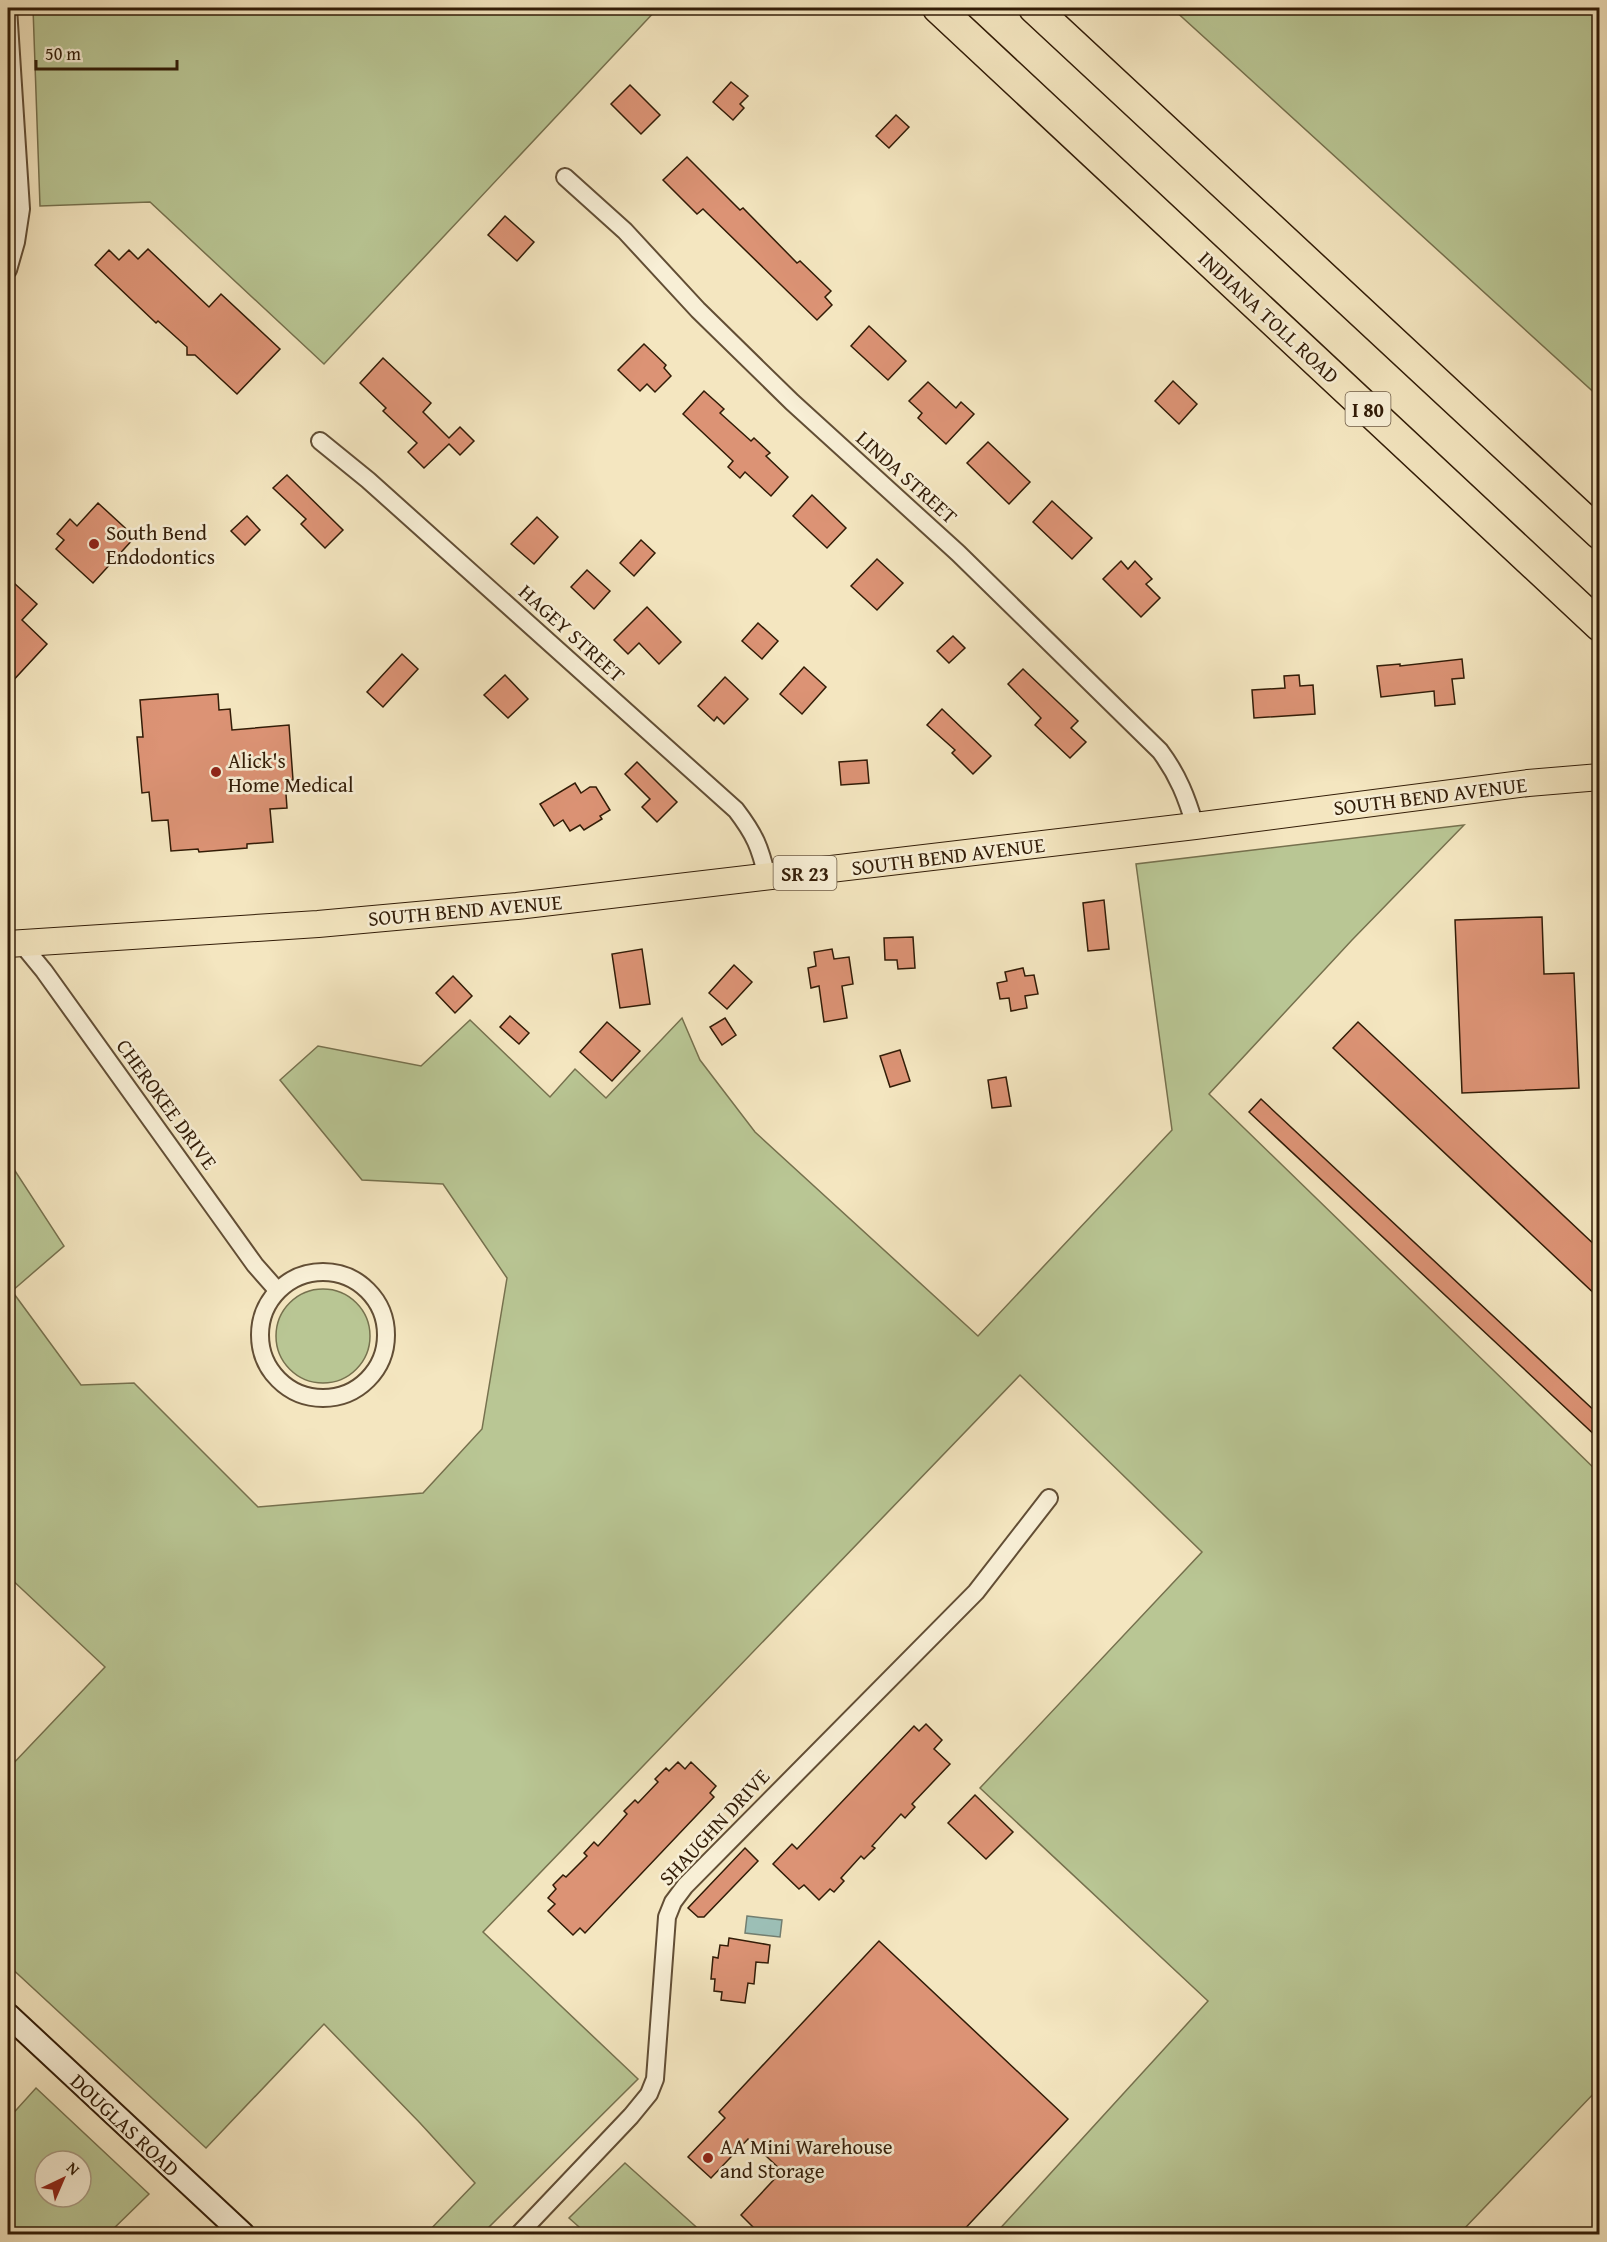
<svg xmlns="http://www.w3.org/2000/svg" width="1607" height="2242" font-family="'Gentium Book Plus',serif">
  <rect width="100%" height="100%" fill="#f4e6c0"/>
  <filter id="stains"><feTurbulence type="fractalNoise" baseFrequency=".00333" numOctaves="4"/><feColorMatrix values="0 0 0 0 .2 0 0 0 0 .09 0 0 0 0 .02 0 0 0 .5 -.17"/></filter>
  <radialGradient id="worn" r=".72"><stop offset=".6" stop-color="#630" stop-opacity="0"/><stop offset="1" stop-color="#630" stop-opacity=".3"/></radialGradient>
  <g fill="#b9c694" stroke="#76714e" stroke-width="1.5" fill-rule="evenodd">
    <path d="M33,8H658L324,364L150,202L40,206Z"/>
    <path d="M1172,8H1599V397Z"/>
    <path d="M1464,825L1352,940L1209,1094L1599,1473V2088L1459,2234H995L1208,2001L980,1788L1202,1552L1020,1375L483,1932L638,2079L482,2234H426L475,2183L420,2123L324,2024L206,2148L8,1965V1769L105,1667L8,1576V1160L64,1246L12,1291L81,1385L134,1383L258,1507L423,1493L482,1429L507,1278L443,1184L362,1180L280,1080L318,1046L421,1066L470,1020L550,1097L575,1069L606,1098L682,1018L700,1060L755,1132L978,1336L1172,1130L1136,864Z"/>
    <circle cx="323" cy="1336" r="47"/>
    <path d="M36,2088L149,2194L108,2234H8V2119ZM45,2161H81V2197H45Z"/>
    <path d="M625,2163L704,2234H587L569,2218Z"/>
  </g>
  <path fill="#9cbfb6" stroke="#727e70" stroke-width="1.5" d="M747,1916L782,1920L780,1937L745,1933Z"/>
  <g fill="#dc9375" stroke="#321c07" stroke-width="1.5">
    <path d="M731,82L748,96L740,104L744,108L733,120L713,102Z"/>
    <path d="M630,85L660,115L641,134L611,104Z"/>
    <path d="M896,115L909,127L889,148L876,136Z"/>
    <path d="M687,157L740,210L743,208L797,263L800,261L831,291L825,297L832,305L817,320L703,209L697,214L663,180Z"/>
    <path d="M505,216L534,242L517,261L488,235Z"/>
    <path d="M148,249L209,307L221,294L280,349L237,394L195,355H187V347L158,321L156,323L95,265L109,250L119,260L129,250L138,259Z"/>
    <path d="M869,326L906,361L888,380L851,346Z"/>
    <path d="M644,344L666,365L664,368L671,376L655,392L647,384L640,391L618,370Z"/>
    <path d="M383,358L431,403L423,412L449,438L460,427L474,441L460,455L449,444L424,468L408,452L417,443L383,411L386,408L360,383Z"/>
    <path d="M1173,381L1197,404L1179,424L1155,401Z"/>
    <path d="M928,382L956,408L961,402L974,414L946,444L918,418L922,413L909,401Z"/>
    <path d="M704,391L724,409L720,413L751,441L754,438L770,453L766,456L788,477L771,496L745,472L740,478L728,467L733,461L683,414Z"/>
    <path d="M988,442L1030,482L1009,504L967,463Z"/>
    <path d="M287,475L343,530L325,548L301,524L306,519L273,488Z"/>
    <path d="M812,495L846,528L827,548L793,516Z"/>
    <path d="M1052,501L1092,538L1072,559L1033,522Z"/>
    <path d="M98,503L135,537L93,583L56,549L64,540L57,534L70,519L77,526Z"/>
    <path d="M247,516L260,530L245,545L231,531Z"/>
    <path d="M537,517L558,537L534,564L511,544Z"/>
    <path d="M641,540L655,553L634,576L620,563Z"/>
    <path d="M877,559L903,583L877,610L851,586Z"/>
    <path d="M1121,561L1128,569L1135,561L1152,579L1146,584L1160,598L1141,617L1103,579Z"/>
    <path d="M587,570L610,591L594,609L571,587Z"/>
    <path d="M14,583L37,604L22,620L47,644L8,686V590Z"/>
    <path d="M647,607L681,642L659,664L639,643L628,654L614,640Z"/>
    <path d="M758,623L778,641L762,659L742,641Z"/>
    <path d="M953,636L965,648L949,663L937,651Z"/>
    <path d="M402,654L418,669L383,707L367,692Z"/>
    <path d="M1462,659L1464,678L1452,679L1455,704L1435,706L1434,691L1381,697L1377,666L1400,664V666Z"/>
    <path d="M804,667L826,687L802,714L780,694Z"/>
    <path d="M1023,669L1078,721L1071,728L1086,742L1070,758L1035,725L1041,718L1008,684Z"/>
    <path d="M505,675L528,699L508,718L484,695Z"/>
    <path d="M1299,675L1300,686L1313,685L1315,714L1254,718L1252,690L1285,688L1284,676Z"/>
    <path d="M725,677L748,699L724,724L717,717L714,721L698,706Z"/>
    <path d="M218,694L219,710L230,709L232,730L289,725L293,780H285L287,808L270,809L273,842L247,844V848L199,852L198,849L171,851L168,820L152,821L149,792L142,793L137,737H143L140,700Z"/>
    <path d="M942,709L991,756L973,774L952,753L955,750L927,725Z"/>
    <path d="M867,760L869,783L841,785L839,762Z"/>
    <path d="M637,762L677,802L657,822L642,807L650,799L625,774Z"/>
    <path d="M575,783L581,793L590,787H596L610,810L600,816L602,819L584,830L580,825L570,831L563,820L554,826L540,804Z"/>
    <path d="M1104,900L1109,949L1088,951L1083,903Z"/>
    <path d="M1542,917L1544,974L1574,973L1579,1088L1462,1093L1455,920Z"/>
    <path d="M913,937L915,968L898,969L897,960H885L884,938Z"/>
    <path d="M642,949L650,1004L620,1008L612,954Z"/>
    <path d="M832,949L834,959L849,957L853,984L842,986L847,1018L824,1022L819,986L811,988L808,968L816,966L814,952Z"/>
    <path d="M734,965L752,982L727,1009L709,993Z"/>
    <path d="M1023,968L1025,976L1034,975L1038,994L1025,996L1027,1008L1011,1011L1009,998L1000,999L997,983L1007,981L1005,972Z"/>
    <path d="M453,976L472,996L455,1013L436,993Z"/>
    <path d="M510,1016L529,1033L519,1044L500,1027Z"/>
    <path d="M725,1018L736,1035L722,1045L710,1027Z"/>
    <path d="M607,1022L640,1051L612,1081L580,1052Z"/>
    <path d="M1358,1022L1599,1249V1298L1333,1048Z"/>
    <path d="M900,1050L910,1081L890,1087L880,1056Z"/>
    <path d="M1006,1077L1011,1106L992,1108L988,1080Z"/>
    <path d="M1261,1099L1599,1415V1439L1249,1112Z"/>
    <path d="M926,1724L942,1740L934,1749L950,1764L912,1804L915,1807L905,1818L901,1814L872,1846L875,1848L864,1859L861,1856L841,1878L844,1881L834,1892L830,1889L819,1900L804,1885L799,1889L773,1864L792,1844L797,1849L914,1726L919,1731Z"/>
    <path d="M678,1762L685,1769L691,1762L716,1786L710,1793L714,1797L585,1933L580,1928L573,1935L548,1911L555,1904L548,1898L556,1889L553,1885L563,1875L566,1877L587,1856L584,1853L594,1842L598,1846L619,1823L627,1814L624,1811L635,1800L638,1803L658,1782L655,1779L666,1768L669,1771Z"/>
    <path d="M975,1795L1013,1832L986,1859L948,1823Z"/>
    <path d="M745,1848L758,1861L704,1917H698L688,1908Z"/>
    <path d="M729,1938L770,1945L768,1963L756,1962L754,1984L748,1983L745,2003L721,2000L722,1992L714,1991L715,1979H711L713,1957L718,1958L720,1945L728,1946Z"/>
    <path d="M879,1941L1068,2119L959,2235H761L741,2215L782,2171L748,2139L711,2178L688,2157L725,2118L719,2112Z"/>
  </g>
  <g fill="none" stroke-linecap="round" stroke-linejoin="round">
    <defs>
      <g id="street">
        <path d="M565,177L625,231L698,310L792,402L958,553L1160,751C1178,775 1187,798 1195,826"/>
        <path d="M8,270L16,242L21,209L8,8"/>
        <path d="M320,441L368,480L736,810C755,835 760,847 767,877"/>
        <path d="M21,943L44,971L255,1265L277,1290"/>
        <circle cx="323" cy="1335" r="63"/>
        <path d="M519,2234L631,2116L649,2094L655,2079L667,1917L673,1902L685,1886L976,1592L1049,1498"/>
      </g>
      <path id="secondary" d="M8,2015L243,2234"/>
      <path id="primary" d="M8,944L318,924L517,906L1195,826L1528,783L1600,777"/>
      <g id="highway">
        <path d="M938,8L1600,626"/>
        <path d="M1034,8L1600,534"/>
      </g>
    </defs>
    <use href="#street" stroke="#624e35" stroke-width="20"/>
    <use href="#secondary" stroke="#321c07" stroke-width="26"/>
    <use href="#primary" stroke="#321c07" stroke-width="28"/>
    <use href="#highway" stroke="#321c07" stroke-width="33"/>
    <use href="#street" stroke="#f8efd6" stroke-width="16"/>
    <use href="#secondary" stroke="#f8efd6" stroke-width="22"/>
    <use href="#primary" stroke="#f4e6c0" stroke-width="26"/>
    <use href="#highway" stroke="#f4e6c0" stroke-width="30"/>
  </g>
  <g fill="#8f2418" stroke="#f8efd6" stroke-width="2">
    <circle cx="94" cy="544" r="6"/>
    <circle cx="216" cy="772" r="6"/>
    <circle cx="708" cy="2158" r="6"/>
  </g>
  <g text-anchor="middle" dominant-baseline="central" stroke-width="5" stroke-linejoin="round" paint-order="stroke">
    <g fill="#f8efd6" stroke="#6d5b45" stroke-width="1.5">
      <rect x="1345.5" y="392" width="45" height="34" rx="4.5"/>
      <rect x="773.5" y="856" width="63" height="34" rx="4.5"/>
    </g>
    <g font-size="20" font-weight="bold" fill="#321c07">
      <text x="1368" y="409">I 80</text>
      <text x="805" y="873">SR 23</text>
    </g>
    <g font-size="21" fill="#321c07" stroke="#f8efd6">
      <text transform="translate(1269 317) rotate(43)">INDIANA TOLL ROAD</text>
      <text transform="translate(907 477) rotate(42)">LINDA STREET</text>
      <text transform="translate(572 633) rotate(42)">HAGEY STREET</text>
      <text transform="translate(1430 796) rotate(-7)">SOUTH BEND AVENUE</text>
      <text transform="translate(948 856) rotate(-7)">SOUTH BEND AVENUE</text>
      <text transform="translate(465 910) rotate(-5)">SOUTH BEND AVENUE</text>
      <text transform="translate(167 1104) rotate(54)">CHEROKEE DRIVE</text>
      <text transform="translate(714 1827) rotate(-47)">SHAUGHN DRIVE</text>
      <text transform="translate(125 2125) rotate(43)">DOUGLAS ROAD</text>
    </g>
    <g font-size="21" fill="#321c07" stroke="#f8efd6" text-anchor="start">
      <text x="106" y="532">South Bend<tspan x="106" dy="24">Endodontics</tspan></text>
      <text x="228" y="760">Alick's<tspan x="228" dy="24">Home Medical</tspan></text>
      <text x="720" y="2146">AA Mini Warehouse<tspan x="720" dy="24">and Storage</tspan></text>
    </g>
  </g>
  <rect width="1607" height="2242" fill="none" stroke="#f4e6c0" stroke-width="30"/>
  <rect x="9" y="9" width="1589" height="2224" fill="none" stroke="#321c07" stroke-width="3"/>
  <rect x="15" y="15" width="1577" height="2212" fill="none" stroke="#321c07" stroke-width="1.5"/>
  <g transform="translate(63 2179) rotate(44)"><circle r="28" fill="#f8efd6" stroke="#a99b83" stroke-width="1.5"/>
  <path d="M0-4.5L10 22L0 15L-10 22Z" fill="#8f2418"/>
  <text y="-9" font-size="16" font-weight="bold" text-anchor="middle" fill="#321c07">N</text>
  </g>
  <path d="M36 60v9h141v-9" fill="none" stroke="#321c07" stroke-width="3"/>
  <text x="45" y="60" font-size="18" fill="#321c07" stroke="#f8efd6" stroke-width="4.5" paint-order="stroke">50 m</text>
  <rect width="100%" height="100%" filter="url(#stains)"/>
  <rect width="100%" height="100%" fill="url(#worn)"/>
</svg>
